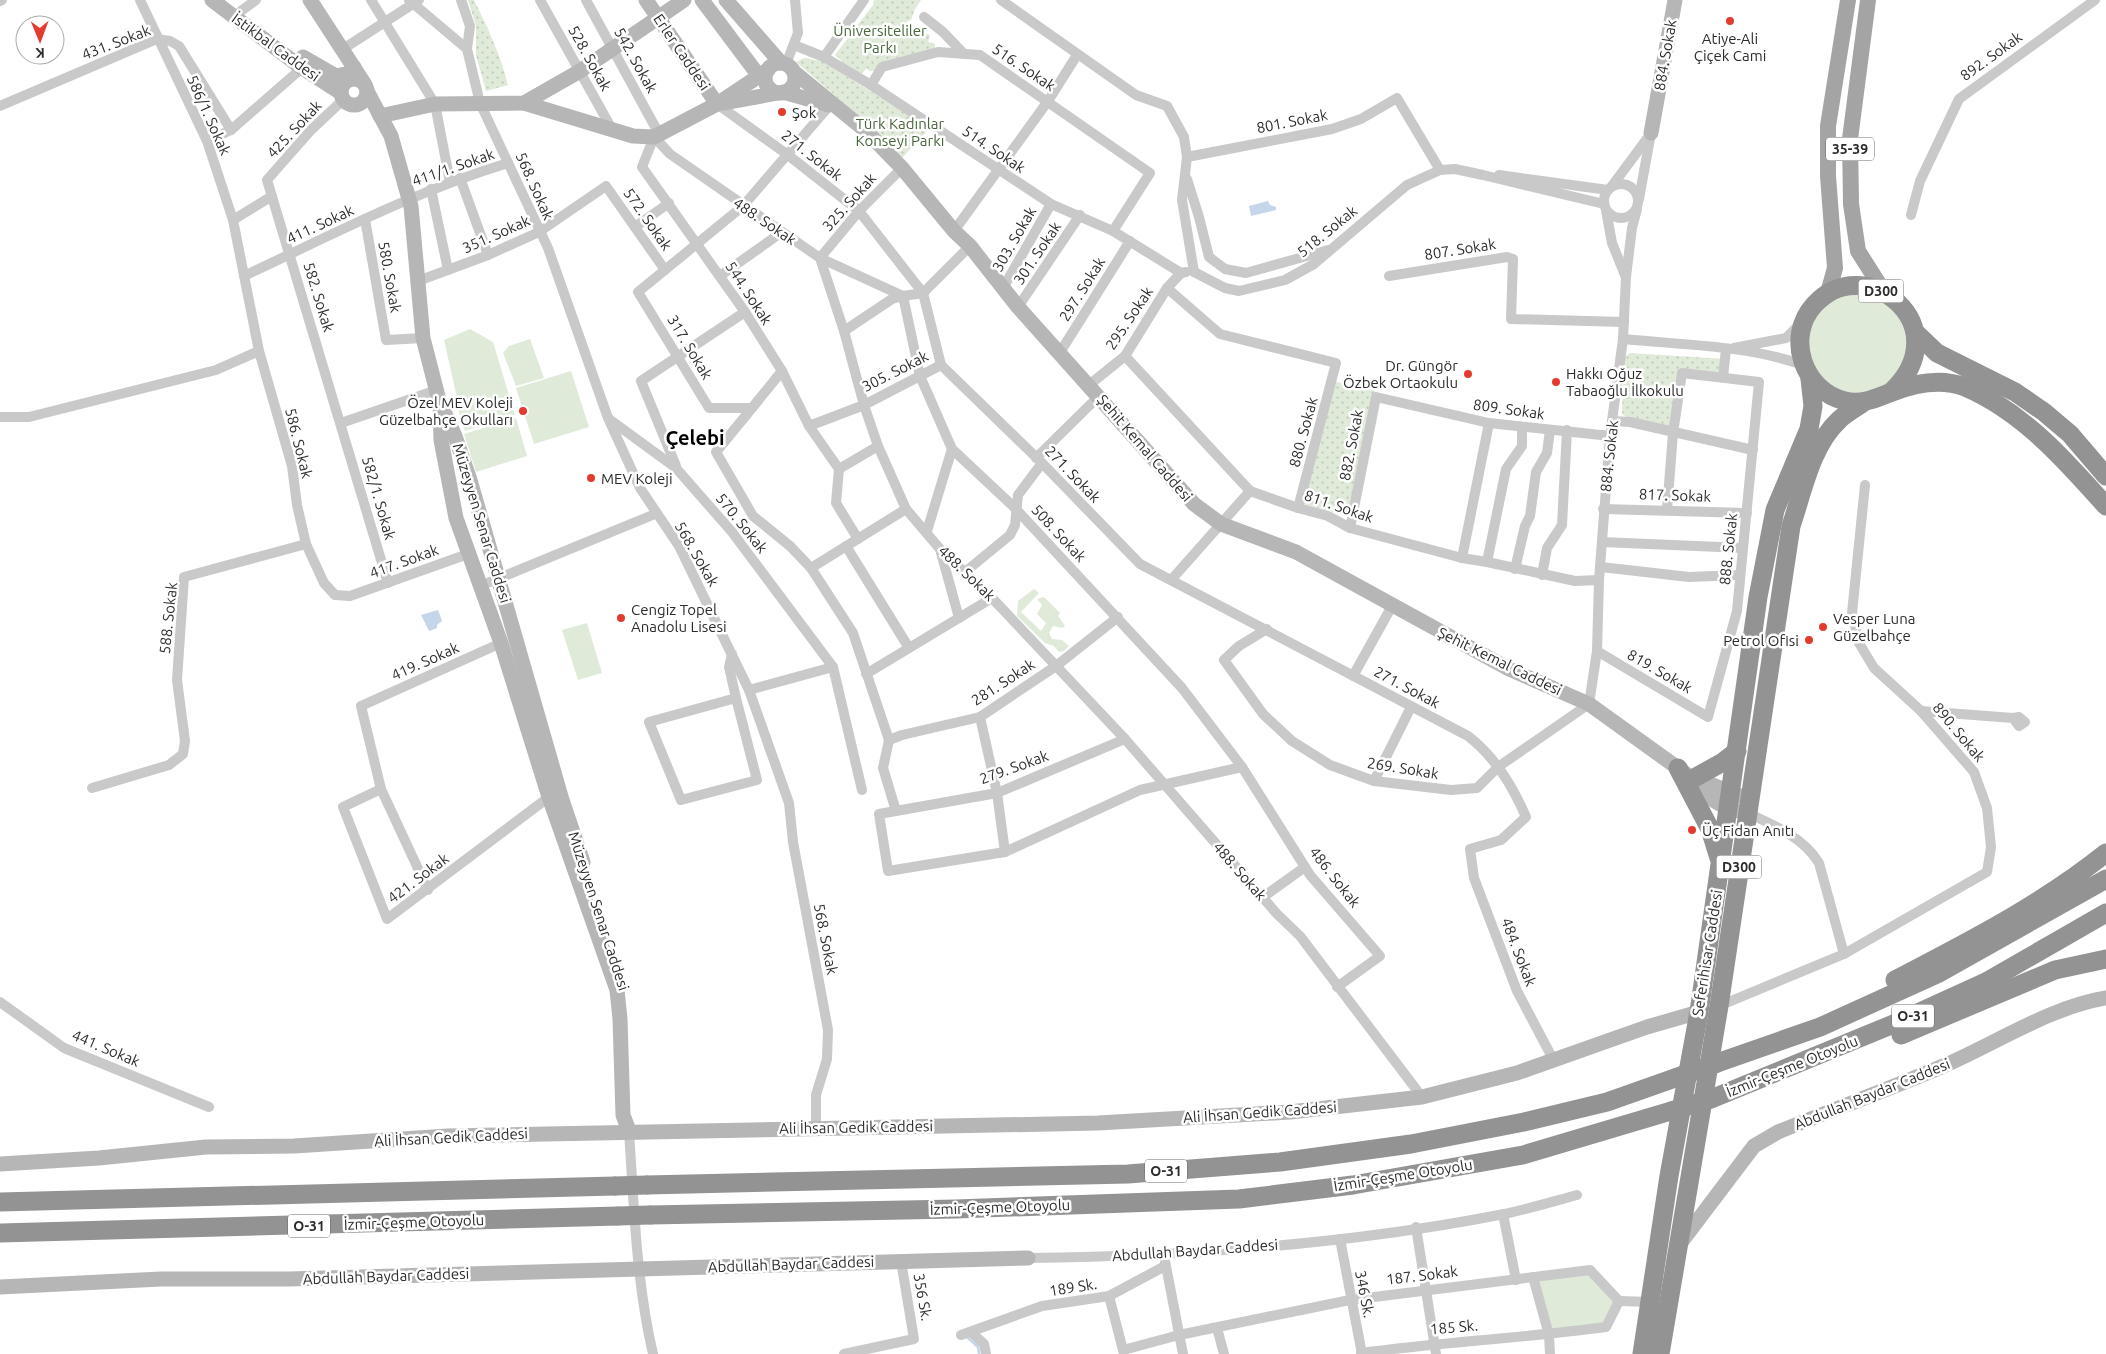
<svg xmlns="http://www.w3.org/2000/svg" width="2106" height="1354" font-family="Ubuntu,sans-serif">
  <defs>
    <pattern id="park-dots" width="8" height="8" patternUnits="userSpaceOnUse" patternTransform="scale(1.25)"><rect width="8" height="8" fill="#dfead9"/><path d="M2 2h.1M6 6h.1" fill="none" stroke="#c0c9ba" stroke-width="1.8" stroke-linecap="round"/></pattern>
  </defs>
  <rect width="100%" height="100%" fill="#fff"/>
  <g fill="#dfead9">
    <circle cx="1857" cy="344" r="49"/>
    <path d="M470,329L493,342L515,415L465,431L456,403L458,402L444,340Z"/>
    <path d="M530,339L544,378L516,386L503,353L509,346Z"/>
    <path d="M571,371L589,427L534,444L516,388Z"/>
    <path d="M516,418L527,456L476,472L464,434Z"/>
    <path d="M1034,589L1039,593L1021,612L1041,631L1046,623L1037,614L1042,605L1037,599L1044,597L1060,613L1058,616L1065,626L1062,628L1053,626L1049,633L1052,639L1062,640L1069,646L1064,651L1059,652L1054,646L1045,643L1017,616L1018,601Z"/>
    <path d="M587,623L602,673L578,680L562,630Z"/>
    <path d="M1590,1270L1619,1301L1606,1327L1549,1335L1533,1277Z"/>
  </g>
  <g fill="url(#park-dots)">
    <path d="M468,0H474C488,28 500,54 508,85L486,91L476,55V26Z"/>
    <path d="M874,0H921L914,11L911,20L906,22L910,25L904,31L913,37L916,36L912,31L917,27L919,29L916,32L919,34L922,32L930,35L928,42L935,44V52L875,71H869L867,68L862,73C849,73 844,62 835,55L873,5Z"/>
    <path d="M804,58L822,61L930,128L901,159L867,123L796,62Z"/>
    <path d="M1630,353L1725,359L1723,373L1687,369L1673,433L1630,422L1622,413L1624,358Z"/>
    <path d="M1333,381L1375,391L1349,516L1303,504Z"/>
  </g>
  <g fill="#c5d6ea">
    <path d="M1268,201L1270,205L1276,207V210L1251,216L1249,206Z"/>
    <path d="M438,610L442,621L437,625V628L429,631L421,615Z"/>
  </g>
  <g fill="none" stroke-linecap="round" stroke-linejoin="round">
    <path stroke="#c5d6ea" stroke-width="2.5" d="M968,1338L978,1347L979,1354"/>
    <g stroke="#c9c9c9" stroke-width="10">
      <path d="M140,0L207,141L233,220L259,351L292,466L297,505L306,544L324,583L335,595L350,596L468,554"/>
      <path d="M371,0L435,104L450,182"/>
      <path d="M409,0L467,49"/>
      <path d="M461,0L470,26L467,49L480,103L548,248L608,418L640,488L679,546L749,690L789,803L793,842L828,1030L827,1059L816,1095V1128"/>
      <path d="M540,0L613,131"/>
      <path d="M586,0L659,134"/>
      <path d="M1001,0L1136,95L1167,106L1184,137L1187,157L1182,200L1194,272"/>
      <path d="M0,1L2,0"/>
      <path d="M241,11L256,0"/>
      <path d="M924,17L943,32L964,54"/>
      <path d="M794,45L824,57L871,85L1051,204L1113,231L1181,273"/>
      <path d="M343,49L419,0"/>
      <path d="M824,57L864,0"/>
      <path d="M786,64L798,33L795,0"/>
      <path d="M871,85L882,67L938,52L980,55L1150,173L1113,231"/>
      <path d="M344,99L311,130L267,180L388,583"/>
      <path d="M717,104L788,155L859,211L923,293L941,365L1042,463L1140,564L1468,736C1495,757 1512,785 1526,817L1501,840L1470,849L1474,878L1517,991L1554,1061"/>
      <path d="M0,106L157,39L170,41L179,46L231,130"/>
      <path d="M207,141L231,130L302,68"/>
      <path d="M1187,157L1332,129L1361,119L1397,98L1440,170"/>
      <path d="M902,168L859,211L820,258L903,296L923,293L970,246"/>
      <path d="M1499,175L1608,190"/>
      <path d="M460,178L488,255"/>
      <path d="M1187,179L1199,217L1209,257L1225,269L1246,273L1328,250"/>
      <circle cx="1621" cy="201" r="17"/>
      <path d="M1612,186L1649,136"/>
      <path d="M431,189L448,270"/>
      <path d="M1639,199L1651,133"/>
      <path d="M1606,210L1612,243L1625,275"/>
      <path d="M1911,215L1920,181L1959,99L2095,0"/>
      <path d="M365,219L386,340L423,338"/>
      <path d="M233,220L272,196"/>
      <path d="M635,227L669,203"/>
      <path d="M954,231L1048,101L1077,55"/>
      <path d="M1194,272L1225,288L1239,291L1285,280L1314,264L1407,185L1440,170L1455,169L1483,175L1604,204"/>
      <path d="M244,276C331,235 416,191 508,163"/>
      <path d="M720,276L782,232"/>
      <path d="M1389,276L1507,257L1513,259L1511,319L1624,322"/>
      <path d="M418,281L488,255L539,232L606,186L665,270"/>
      <path d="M1003,288L1051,204"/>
      <path d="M1167,288L1220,334L1336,363L1298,508"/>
      <path d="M1018,307L1080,215"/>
      <path d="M844,331L892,299L903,296L920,376L952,449L1015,508L1182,688L1242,767L1310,875L1380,956L1337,987"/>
      <path d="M1623,339C1682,345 1747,345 1803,365"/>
      <path d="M1734,348L1786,338L1800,324"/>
      <path d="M1059,354L1130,241"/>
      <path d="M1125,356L1250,491L1298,508L1328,516L1350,528L1462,558L1487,562L1575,581L1599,580"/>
      <path d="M782,371L752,408H709L638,292L743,206L830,105"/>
      <path d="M1723,377L1726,349"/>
      <path d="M1089,385L1125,356L1167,288L1181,273L1186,272"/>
      <path d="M752,408L716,452L753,516L790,546L811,568L906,509"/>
      <path d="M0,417H29L216,370L259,351"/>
      <path d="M609,419L676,468L732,532L833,667L862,790"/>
      <path d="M1612,421L1630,422L1753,450"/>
      <path d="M341,423L437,390"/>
      <path d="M809,426L864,405L941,365"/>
      <path d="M1036,458L1099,396"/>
      <path d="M676,466L641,381L745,312"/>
      <path d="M839,469L809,426L782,371L745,312L642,167L654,137L670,154L820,258L844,331L864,405L878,446L906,509L940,549L992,598L1125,739L1277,914L1300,936L1422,1097"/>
      <path d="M839,469L836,503L858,539"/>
      <path d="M839,469L878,446"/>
      <path d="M1603,509L1747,513"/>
      <path d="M1350,528L1376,397L1489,423L1610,436"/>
      <path d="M927,531L952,449"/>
      <path d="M1602,542L1743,548"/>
      <path d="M846,546L909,648"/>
      <path d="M940,549L959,618"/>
      <path d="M1462,558L1489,423"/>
      <path d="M1487,562L1506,469L1522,446V428"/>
      <path d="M1601,567L1689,577L1740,575"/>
      <path d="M811,568L853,633L889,740L883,768L896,811"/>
      <path d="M1515,569L1525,526L1530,516L1536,472L1547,453L1550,430"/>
      <path d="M965,572L1010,535L1015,525L1018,495L1042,463"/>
      <path d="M1542,575L1547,548L1562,525L1567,430"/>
      <path d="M1172,579L1250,491"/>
      <path d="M480,586L655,514"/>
      <path d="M1267,629L1239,646L1224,660L1263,714L1292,741L1330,765L1374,781L1451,790L1477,788L1498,767L1589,704L1597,651L1599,580L1610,436L1623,339L1626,277L1632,228L1637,209"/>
      <path d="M1597,651L1708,717L1737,611L1759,382L1682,373L1673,433L1667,510"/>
      <path d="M732,654L729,667L736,698L649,722L681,800L757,780L736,698"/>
      <path d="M866,674L992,598"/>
      <path d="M1353,676L1392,606"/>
      <path d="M749,690L833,667"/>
      <path d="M1921,711L2013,718L2019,717L2025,722L2019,726L2013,718"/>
      <path d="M980,717L997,793L1005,852"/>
      <path d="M1125,739L997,793L879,814L888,871L1005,852L1140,790L1242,767"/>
      <path d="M889,740L902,735L980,717L1056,666L1118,617"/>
      <path d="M1374,781L1411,707"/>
      <path d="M92,788L169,765L183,754L185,741L177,680L184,577L306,544"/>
      <path d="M381,789L343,807L387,919L549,797"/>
      <path d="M1747,813C1774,825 1803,837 1819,863L1844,954"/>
      <path d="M428,890L381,789L361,706L501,643"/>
      <path d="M1263,897L1305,867"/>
      <path d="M0,1002L64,1048L209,1107"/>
      <path d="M1719,1006L1844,954L1987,872L1991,847L1987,808L1974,772L1921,711L1874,668L1859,643L1852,613L1865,485"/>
      <path d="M629,1131C634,1205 636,1281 653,1354"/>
      <path d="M1503,1214L1516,1280"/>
      <path d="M1416,1227L1436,1354"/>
      <path d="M1340,1239L1362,1354"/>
      <path d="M1028,1258C1186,1256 1344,1245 1499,1215C1525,1210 1551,1202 1577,1195"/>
      <path d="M1165,1261L1183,1354"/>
      <path d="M1533,1277L1549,1335L1550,1354"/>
      <path d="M1109,1296L1124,1354"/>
      <path d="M1619,1301L1651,1302"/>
      <path d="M1217,1328L1224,1354"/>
      <path d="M971,1332L984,1344L986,1354"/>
      <path d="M961,1335L1042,1306L1109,1296L1165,1266"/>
      <path d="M1123,1350L1179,1335L1350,1300L1590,1270L1619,1301"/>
      <path d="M1361,1353C1443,1342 1524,1338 1606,1327L1619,1301"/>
      <path d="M844,1354L914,1339L901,1261"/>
    </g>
    <g stroke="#b6b6b6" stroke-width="15">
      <path d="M212,0L302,68L341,93"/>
      <path d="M310,0L364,83"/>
      <path d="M646,0L717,104"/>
      <path d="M702,0L759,76"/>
      <path d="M726,0L781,63"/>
      <path d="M303,57L336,76L347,74L354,67"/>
      <circle cx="780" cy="78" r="15"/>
      <path d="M794,72L866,131L902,168L954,231L970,246L1018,307L1194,504L1221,524L1296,552L1509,669L1589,704L1689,776C1699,792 1719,807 1738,811"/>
      <circle cx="354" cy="92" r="13"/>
      <path d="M367,91L391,136L411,206L423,338L440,404L441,440L456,518L501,643L549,797L617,990L620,1019L623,1115L629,1131"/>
      <path d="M783,92L829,105"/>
      <path d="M524,103L633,136L654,137L717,104L768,70"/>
      <path d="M724,103L778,93"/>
      <path d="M380,116L435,104L524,103L580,71L684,0"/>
      <path d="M1651,133L1675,0"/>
      <path d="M443,409L455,436L470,480L562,800L583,862"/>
      <path d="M1690,776L1740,796"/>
      <path d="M0,1164L99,1158L206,1147L294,1146L448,1136L1098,1123L1290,1112L1422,1097L1517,1073L1647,1027L1699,1012"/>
      <path d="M1679,1245L1754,1146L1778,1132C1832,1110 1887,1090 1941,1067C1993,1045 2050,1007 2106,998"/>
      <path d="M0,1287L161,1279H289L1028,1258"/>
    </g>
    <g stroke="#a4a4a4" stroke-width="16">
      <path d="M1868,0L1850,139L1851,204L1858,251L1884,292"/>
      <path d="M1828,293L1835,268L1828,176V126L1848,0"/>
    </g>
    <g stroke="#939393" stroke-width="19">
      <path d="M1915,332L1937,353L2015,392L2044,412L2070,434L2106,476"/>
      <path d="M1891,392C1961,327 1865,248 1814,305C1785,337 1803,391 1845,401C1863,405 1876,398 1892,392C1915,383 1942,378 1965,387C2022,411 2066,461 2106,506"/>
      <path d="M1678,768L1710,829L1719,858"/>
      <path d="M1696,777L1723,762L1737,751"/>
      <path d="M1895,980C1968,942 2041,905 2106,853"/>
      <path d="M1901,1035L2055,970L2106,959"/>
      <path d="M1717,1063L1820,1027L1939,973L2106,879"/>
      <path d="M1711,1099L1896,1023L1986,982L2106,913"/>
      <path d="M647,1185L1128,1174L1280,1162L1411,1144L1524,1122L1607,1102L1675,1078"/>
      <path d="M0,1202L615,1186"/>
      <path d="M650,1215L956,1209L1239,1199L1353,1185L1523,1155L1671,1111"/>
      <path d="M0,1233L618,1216"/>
      <path d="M1642,1354L1669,1176L1699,1012L1758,597L1775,510L1809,429L1813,406L1810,379"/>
      <path d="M1660,1354L1719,1006L1791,526C1803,491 1811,446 1839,420C1846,413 1856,408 1864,402"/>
    </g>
    <g stroke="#939393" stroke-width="19">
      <path d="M1675,1078L1717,1063"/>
      <path d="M1671,1111L1711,1099"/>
      <path d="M615,1186L647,1185"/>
      <path d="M618,1216L650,1215"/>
    </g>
  </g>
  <g fill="#e33b2e" stroke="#fff" stroke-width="2">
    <circle cx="1730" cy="21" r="5"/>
    <circle cx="782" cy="112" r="5"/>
    <circle cx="1468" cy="374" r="5"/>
    <circle cx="1556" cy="382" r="5"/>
    <circle cx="523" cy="411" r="5"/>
    <circle cx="591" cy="478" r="5"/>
    <circle cx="621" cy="618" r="5"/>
    <circle cx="1823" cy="627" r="5"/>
    <circle cx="1809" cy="640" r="5"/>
    <circle cx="1692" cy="830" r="5"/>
  </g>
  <g text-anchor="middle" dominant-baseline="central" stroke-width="5" stroke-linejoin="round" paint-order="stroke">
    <g fill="#fff" stroke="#6b6b6b" stroke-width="1">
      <rect x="1826" y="137.5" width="48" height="23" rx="4"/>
      <rect x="1858.5" y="279.5" width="45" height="23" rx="4"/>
      <rect x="1716.5" y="855.5" width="45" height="23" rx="4"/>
      <rect x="1892" y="1004.5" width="42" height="23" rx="4"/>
      <rect x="1145" y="1159.5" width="42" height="23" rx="4"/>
      <rect x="288" y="1214.5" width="42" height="23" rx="4"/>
    </g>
    <g font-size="14" font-weight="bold" fill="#2c2c2c">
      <text x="1850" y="149">35-39</text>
      <text x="1881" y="291">D300</text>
      <text x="1739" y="867">D300</text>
      <text x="1913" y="1016">O-31</text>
      <text x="1166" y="1171">O-31</text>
      <text x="309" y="1226">O-31</text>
    </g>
    <g font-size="15" fill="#48663a" stroke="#fff">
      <text x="880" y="30">Üniversiteliler<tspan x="880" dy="17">Parkı</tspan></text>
      <text x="900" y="123">Türk Kadınlar<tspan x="900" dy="17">Konseyi Parkı</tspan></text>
    </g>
    <g font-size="15" fill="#2c2c2c" stroke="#fff" text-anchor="start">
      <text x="1730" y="38" text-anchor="middle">Atiye-Ali<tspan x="1730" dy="17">Çiçek Cami</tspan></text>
      <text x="792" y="112">Şok</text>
      <text x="1458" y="365" text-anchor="end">Dr. Güngör<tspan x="1458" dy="17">Özbek Ortaokulu</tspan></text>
      <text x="1566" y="373">Hakkı Oğuz<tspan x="1566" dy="17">Tabaoğlu İlkokulu</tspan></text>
      <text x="513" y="402" text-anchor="end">Özel MEV Koleji<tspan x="513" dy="17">Güzelbahçe Okulları</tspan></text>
      <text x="601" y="478">MEV Koleji</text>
      <text x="631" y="609">Cengiz Topel<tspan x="631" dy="17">Anadolu Lisesi</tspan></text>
      <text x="1833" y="618">Vesper Luna<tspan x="1833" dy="17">Güzelbahçe</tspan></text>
      <text x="1799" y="640" text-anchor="end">Petrol Ofisi</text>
      <text x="1702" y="830">Üç Fidan Anıtı</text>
    </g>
    <g font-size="15" fill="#2c2c2c" stroke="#fff">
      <text transform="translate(116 42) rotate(-21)">431. Sokak</text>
      <text transform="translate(276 47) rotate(36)">İstikbal Caddesi</text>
      <text transform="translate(682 52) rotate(56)">Erler Caddesi</text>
      <text transform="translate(1665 55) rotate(-80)">884. Sokak</text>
      <text transform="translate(1991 56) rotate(-36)">892. Sokak</text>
      <text transform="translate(590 58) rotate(61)">528. Sokak</text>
      <text transform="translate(636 60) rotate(61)">542. Sokak</text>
      <text transform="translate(1024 67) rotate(34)">516. Sokak</text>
      <text transform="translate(209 115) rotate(66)">586/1. Sokak</text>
      <text transform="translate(1292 121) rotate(-11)">801. Sokak</text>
      <text transform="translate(294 129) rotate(-47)">425. Sokak</text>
      <text transform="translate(994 149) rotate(34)">514. Sokak</text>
      <text transform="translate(812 155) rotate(38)">271. Sokak</text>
      <text transform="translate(453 167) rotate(-19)">411/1. Sokak</text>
      <text transform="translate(535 186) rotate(66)">568. Sokak</text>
      <text transform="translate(849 202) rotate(-48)">325. Sokak</text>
      <text transform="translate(648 219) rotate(55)">572. Sokak</text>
      <text transform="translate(765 221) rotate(34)">488. Sokak</text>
      <text transform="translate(320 224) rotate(-25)">411. Sokak</text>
      <text transform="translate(1327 231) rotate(-39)">518. Sokak</text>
      <text transform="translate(496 234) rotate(-24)">351. Sokak</text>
      <text transform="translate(1014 239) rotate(-60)">303. Sokak</text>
      <text transform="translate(1460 249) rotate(-9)">807. Sokak</text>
      <text transform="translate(1037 253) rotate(-56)">301. Sokak</text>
      <text transform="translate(390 277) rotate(80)">580. Sokak</text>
      <text transform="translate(1082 289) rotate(-58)">297. Sokak</text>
      <text transform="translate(749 293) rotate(57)">544. Sokak</text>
      <text transform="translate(319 297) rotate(73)">582. Sokak</text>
      <text transform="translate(1129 318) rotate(-56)">295. Sokak</text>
      <text transform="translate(690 347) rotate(59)">317. Sokak</text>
      <text transform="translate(895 371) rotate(-27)">305. Sokak</text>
      <text transform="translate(1509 409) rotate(8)">809. Sokak</text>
      <text transform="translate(1303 432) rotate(-75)">880. Sokak</text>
      <text transform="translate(299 443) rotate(76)">586. Sokak</text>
      <text transform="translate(1351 445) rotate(-79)">882. Sokak</text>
      <text transform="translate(1145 448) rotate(49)">Şehit Kemal Caddesi</text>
      <text transform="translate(1609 456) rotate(-84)">884. Sokak</text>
      <text transform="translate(1073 474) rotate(46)">271. Sokak</text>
      <text transform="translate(1675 495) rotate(2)">817. Sokak</text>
      <text transform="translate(379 498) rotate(74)">582/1. Sokak</text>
      <text transform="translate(1339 506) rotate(19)">811. Sokak</text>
      <text transform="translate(482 523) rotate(73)">Müzeyyen Senar Caddesi</text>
      <text transform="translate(742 523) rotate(51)">570. Sokak</text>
      <text transform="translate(1059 533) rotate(47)">508. Sokak</text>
      <text transform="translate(1728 549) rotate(-84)">888. Sokak</text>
      <text transform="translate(697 554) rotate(60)">568. Sokak</text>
      <text transform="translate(404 561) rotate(-20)">417. Sokak</text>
      <text transform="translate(967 573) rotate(44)">488. Sokak</text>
      <text transform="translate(168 618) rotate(-84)">588. Sokak</text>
      <text transform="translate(425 661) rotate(-24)">419. Sokak</text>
      <text transform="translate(1500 661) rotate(26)">Şehit Kemal Caddesi</text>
      <text transform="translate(1660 671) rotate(30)">819. Sokak</text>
      <text transform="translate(1003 682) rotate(-33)">281. Sokak</text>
      <text transform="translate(1407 687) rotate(28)">271. Sokak</text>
      <text transform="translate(1959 732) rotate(50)">890. Sokak</text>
      <text transform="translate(1014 767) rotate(-20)">279. Sokak</text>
      <text transform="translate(1403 768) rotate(9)">269. Sokak</text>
      <text transform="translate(1240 871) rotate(49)">488. Sokak</text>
      <text transform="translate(1335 877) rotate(52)">486. Sokak</text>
      <text transform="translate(418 878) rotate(-37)">421. Sokak</text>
      <text transform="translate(599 911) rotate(72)">Müzeyyen Senar Caddesi</text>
      <text transform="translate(826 939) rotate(79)">568. Sokak</text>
      <text transform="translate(1519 952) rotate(69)">484. Sokak</text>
      <text transform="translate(1707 953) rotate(-81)">Seferihisar Caddesi</text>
      <text transform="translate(106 1048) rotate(23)">441. Sokak</text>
      <text transform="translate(1792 1066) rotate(-22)">İzmir-Çeşme Otoyolu</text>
      <text transform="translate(1872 1094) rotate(-22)">Abdullah Baydar Caddesi</text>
      <text transform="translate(1260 1112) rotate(-4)">Ali İhsan Gedik Caddesi</text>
      <text transform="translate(856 1127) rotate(-1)">Ali İhsan Gedik Caddesi</text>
      <text transform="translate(451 1137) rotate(-3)">Ali İhsan Gedik Caddesi</text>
      <text transform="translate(1403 1175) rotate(-9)">İzmir-Çeşme Otoyolu</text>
      <text transform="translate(1000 1207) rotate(-2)">İzmir-Çeşme Otoyolu</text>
      <text transform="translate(414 1222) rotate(-2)">İzmir-Çeşme Otoyolu</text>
      <text transform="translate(1195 1250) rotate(-4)">Abdullah Baydar Caddesi</text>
      <text transform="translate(791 1264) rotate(-2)">Abdullah Baydar Caddesi</text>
      <text transform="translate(1422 1275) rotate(-7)">187. Sokak</text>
      <text transform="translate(386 1276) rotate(-2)">Abdullah Baydar Caddesi</text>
      <text transform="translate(1073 1287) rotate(-9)">189 Sk.</text>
      <text transform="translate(1365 1294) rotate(79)">346 Sk.</text>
      <text transform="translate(923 1297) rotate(80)">356 Sk.</text>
      <text transform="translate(1454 1327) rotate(-5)">185 Sk.</text>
    </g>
    <g font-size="20" font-weight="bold" fill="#000" stroke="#fff">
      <text x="695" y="437">Çelebi</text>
    </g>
  </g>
  <g transform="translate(40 40) rotate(179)"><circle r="24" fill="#ffffff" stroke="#ababab"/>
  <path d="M0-4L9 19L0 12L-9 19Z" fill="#e33b2e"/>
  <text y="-8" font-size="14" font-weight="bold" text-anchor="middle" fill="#2c2c2c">K</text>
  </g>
</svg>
